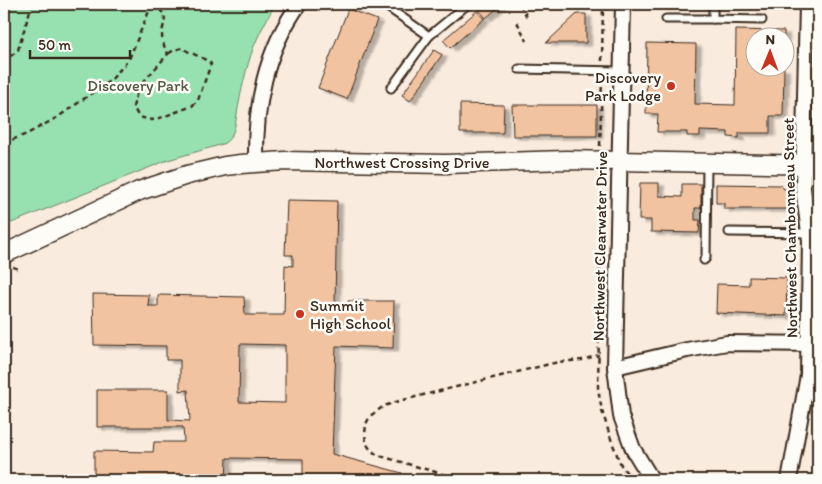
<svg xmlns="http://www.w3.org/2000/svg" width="822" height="484" font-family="Itim,sans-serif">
  <defs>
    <filter id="shadow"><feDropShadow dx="5.5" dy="3" stdDeviation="1" flood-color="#0004"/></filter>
  </defs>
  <rect width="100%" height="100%" fill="#f9ebdd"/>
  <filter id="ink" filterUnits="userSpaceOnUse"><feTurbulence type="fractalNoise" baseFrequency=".02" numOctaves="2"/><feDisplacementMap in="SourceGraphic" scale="10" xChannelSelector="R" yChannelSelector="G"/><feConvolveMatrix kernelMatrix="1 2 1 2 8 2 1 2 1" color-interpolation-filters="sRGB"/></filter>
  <g filter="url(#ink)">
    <path fill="#97e1b0" stroke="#698667" d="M4,4H275C268,18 260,31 254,46C246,68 241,91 237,114C235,126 234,138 223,144L168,160L4,226Z"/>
    <g fill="#f1c3a0" stroke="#3b2a1e" fill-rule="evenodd" filter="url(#shadow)">
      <path d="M486,4H502L486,18L479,10Z"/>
      <path d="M348,9L377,20L347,99L318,88Z"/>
      <path d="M477,11L484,19L450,48L443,40Z"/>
      <path d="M577,14H586V43H546Z"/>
      <path d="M736,30L784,31V38H754V68H784L783,116H770V133H739V138L728,137V132L700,131V136H687V132H657L658,114H646L647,43L696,44L695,104L735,105Z"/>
      <path d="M434,50L442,55L410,101L402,95Z"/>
      <path d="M460,104L504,105L503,133H460Z"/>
      <path d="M512,105H597V136H513Z"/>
      <path d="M640,183H659V196L682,197V184H701V208H695V220H700L699,233L651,232V220H639Z"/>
      <path d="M716,184L780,185L789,194V209H724V203H716Z"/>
      <path d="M287,200L337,201L335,304H348V301H394L393,348L336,346L332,454L402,473L400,480H303V459L227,458L226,480H94V451L153,452L154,442H184L183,427H97V390H168V420L190,421L188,390L180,391V360H166V346L94,345L93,294L149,295L148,306H158V295L244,297L245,315H284L285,265L293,266V255H285ZM240,344L285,345V403L239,402Z"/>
      <path d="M749,277L787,278L786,316L716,313L717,284L749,285Z"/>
    </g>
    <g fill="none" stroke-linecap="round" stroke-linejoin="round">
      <defs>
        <g id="service">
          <path d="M383,4L429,36"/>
          <path d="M713,4V19L762,20"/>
          <path d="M666,19H713"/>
          <path d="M519,69L621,71"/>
          <path d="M391,88L429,36L468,4"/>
          <path d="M806,96H818"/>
          <path d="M729,232L809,233"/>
          <path d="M704,260L706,258L707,164"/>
        </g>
        <g id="minor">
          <path d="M623,4L615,367L621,416L633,449L652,480"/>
          <path d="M256,163C255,105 265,52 299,4"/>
          <path d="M615,367L687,350L727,343L818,344"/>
          <path d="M789,480L808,375L810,240L803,188L807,4"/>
        </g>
        <path id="tertiary" d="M4,254L139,191L187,175L225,166L241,164L285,161L445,164L566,160L818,165"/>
      </defs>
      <use href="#service" stroke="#3b2a1e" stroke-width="11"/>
      <use href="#minor" stroke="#3b2a1e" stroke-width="18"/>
      <use href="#tertiary" stroke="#3b2a1e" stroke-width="21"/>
      <g stroke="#3b2a1e" stroke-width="2.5" stroke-dasharray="5 4" stroke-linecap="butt">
        <path d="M152,4C176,19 158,22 163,43C164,47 167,51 168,54L138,88L133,107L139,117L152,120L163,117L192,106L198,100L211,64C208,59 189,53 182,48L174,50L168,54"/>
        <path d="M520,4L527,17"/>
        <path d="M517,22L527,41"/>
        <path d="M602,61L603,4"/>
        <path d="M4,62L18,50L32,4"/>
        <path d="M4,143L27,134L58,117L111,80L129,59L152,4"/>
        <path d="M600,146L602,79"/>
        <path d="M600,174L601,223L603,241"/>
        <path d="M603,249L600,268L598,389L602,411L612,442L621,465L632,480"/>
        <path d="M13,267L19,269"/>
        <path d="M463,480L377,455L370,449L366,443L365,434L366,424L370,416L384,406L399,401L558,362L582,360L599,355"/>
      </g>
      <use href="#service" stroke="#fdfcf7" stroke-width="7"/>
      <use href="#minor" stroke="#fdfcf7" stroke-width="14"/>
      <use href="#tertiary" stroke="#fdfcf7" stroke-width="18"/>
    </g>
  </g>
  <g fill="#c8321e" stroke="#fdfcf7" stroke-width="2">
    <circle cx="671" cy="86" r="5"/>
    <circle cx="300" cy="314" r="5"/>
  </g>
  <g text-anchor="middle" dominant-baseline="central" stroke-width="5" stroke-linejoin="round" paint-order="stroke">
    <g font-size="16" fill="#3b2a1e" stroke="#fdfcf7" text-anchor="end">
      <text x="661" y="77">Discovery<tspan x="661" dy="18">Park Lodge</tspan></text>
      <text x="310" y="305" text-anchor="start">Summit<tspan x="310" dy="18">High School</tspan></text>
    </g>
    <g font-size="16" fill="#525842" stroke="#fdfcf7">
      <text x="138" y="85">Discovery Park</text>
    </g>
    <g font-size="16" fill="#3b2a1e" stroke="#fdfcf7">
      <text x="402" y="162">Northwest Crossing Drive</text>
      <text transform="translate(790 228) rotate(-91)">Northwest Chambonneau Street</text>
      <text transform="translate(600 246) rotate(-89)">Northwest Clearwater Drive</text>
    </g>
  </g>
  <rect width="822" height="484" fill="none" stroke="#fdfcf7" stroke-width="20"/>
  <rect x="10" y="10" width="802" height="464" fill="none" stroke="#3b2a1e" stroke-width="2" filter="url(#ink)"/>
  <g transform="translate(770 52) rotate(1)"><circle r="24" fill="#fdfcf7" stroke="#afa8a0"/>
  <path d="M0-4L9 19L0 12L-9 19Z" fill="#c8321e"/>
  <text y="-8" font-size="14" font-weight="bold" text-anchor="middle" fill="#3b2a1e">N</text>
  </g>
  <path d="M30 50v8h100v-8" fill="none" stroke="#3b2a1e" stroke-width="2.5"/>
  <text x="38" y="50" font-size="15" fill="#3b2a1e" stroke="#fdfcf7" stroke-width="4" paint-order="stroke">50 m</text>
</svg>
